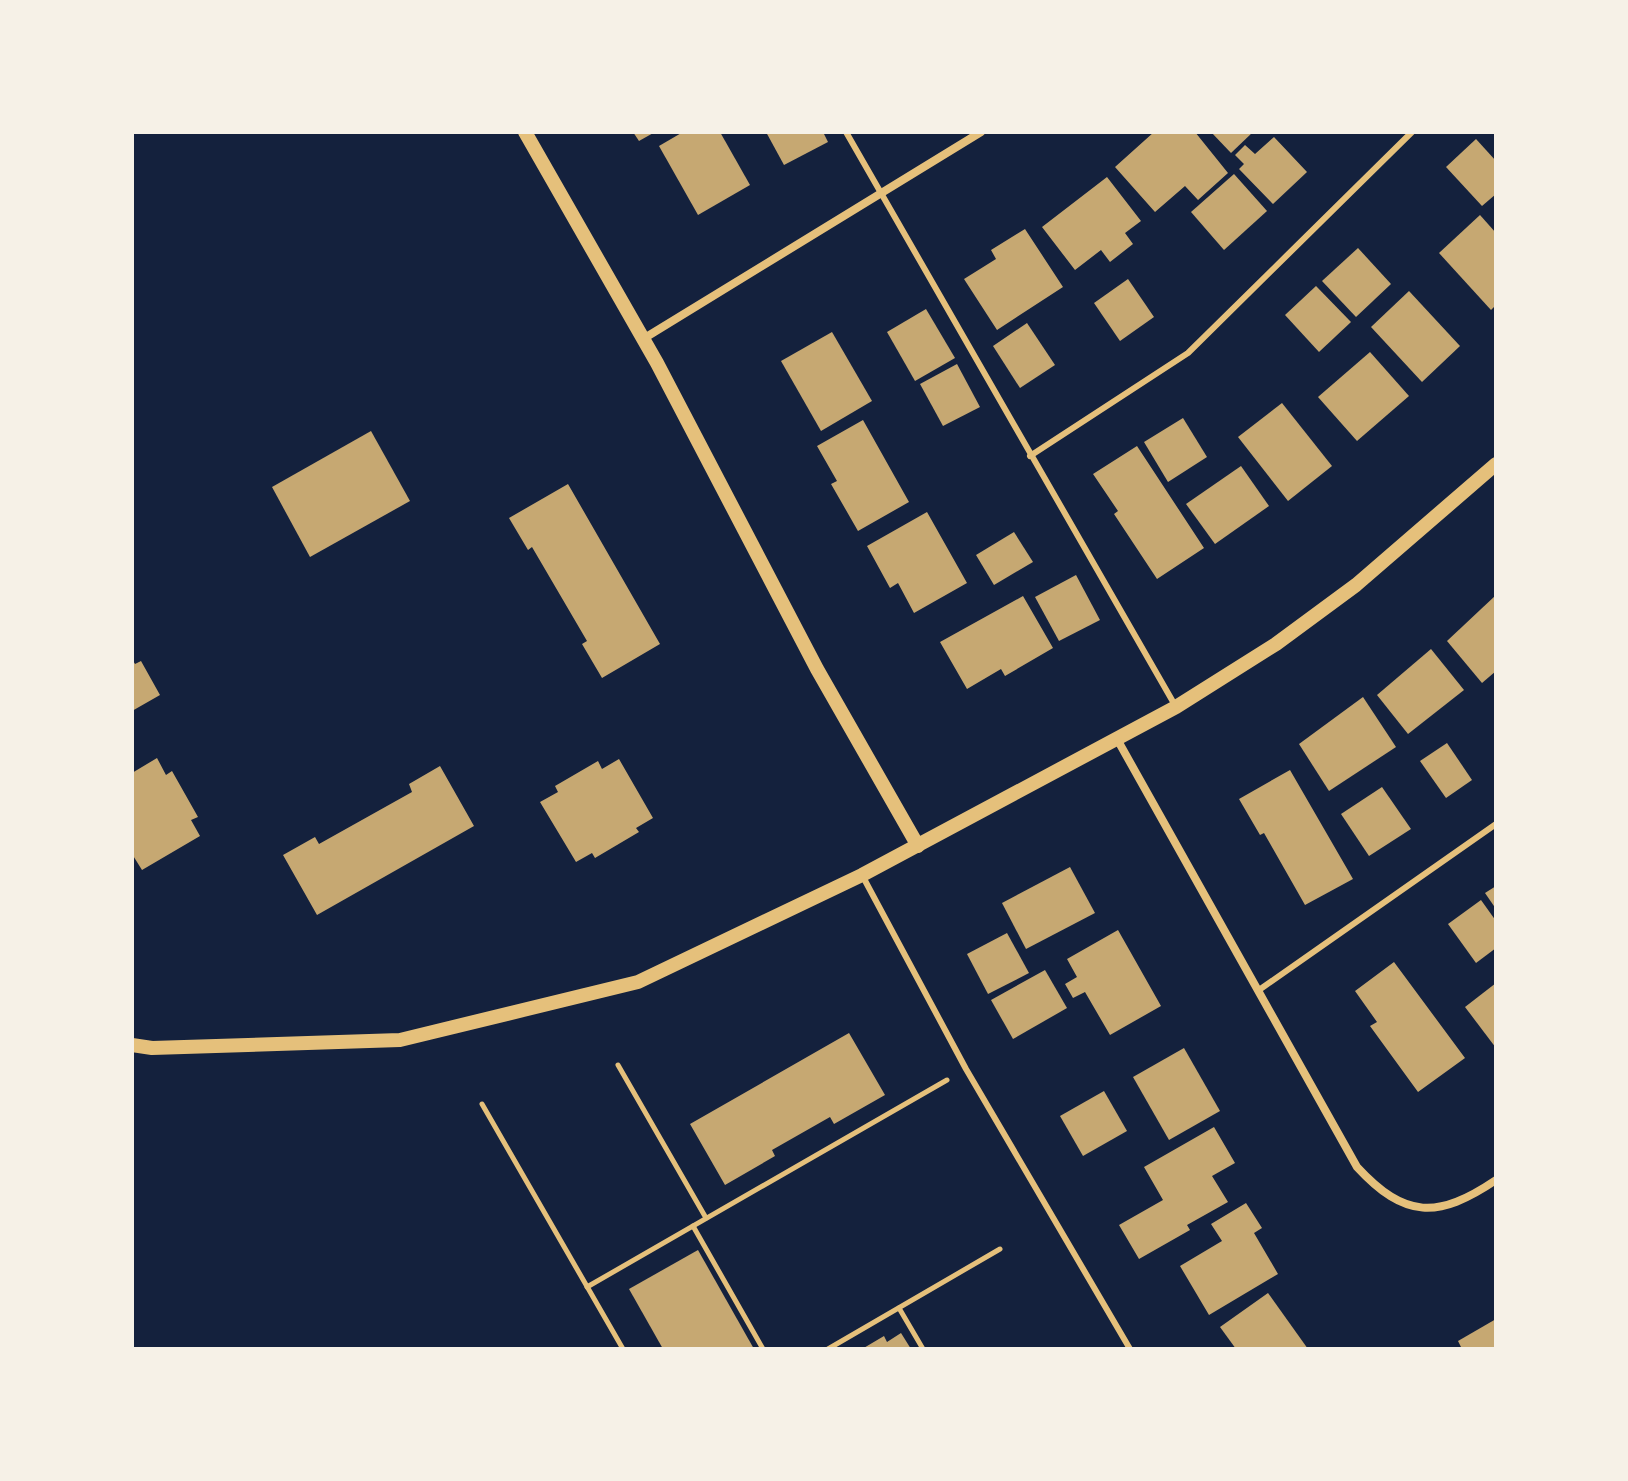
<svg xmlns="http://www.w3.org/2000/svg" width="1628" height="1481" font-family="Overpass,sans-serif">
  <rect width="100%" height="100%" fill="#14213d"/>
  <g fill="#c6a872">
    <path d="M633,132H655L639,141Z"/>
    <path d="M683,132H720L750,185L698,215L659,146Z"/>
    <path d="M766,132H823L828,142L784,165Z"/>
    <path d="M1154,132H1195L1228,173L1198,200L1185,186L1155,212L1115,167Z"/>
    <path d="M1211,132H1253L1231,153Z"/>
    <path d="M1274,137L1307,172L1273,204L1239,169L1244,164L1235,155L1245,145L1255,154Z"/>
    <path d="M1476,139L1496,161V194L1482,206L1446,167Z"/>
    <path d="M1234,174L1267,211L1224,250L1191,212Z"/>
    <path d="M1107,177L1141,221L1125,233L1133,244L1110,262L1101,250L1075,270L1042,227Z"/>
    <path d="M1480,215L1496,233V305L1491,310L1439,253Z"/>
    <path d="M1025,229L1063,287L997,330L964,279L996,259L991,250Z"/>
    <path d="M1358,248L1391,284L1356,317L1322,281Z"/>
    <path d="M1128,279L1154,317L1120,341L1094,303Z"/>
    <path d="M1316,286L1351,322L1319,352L1285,315Z"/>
    <path d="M1409,291L1460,346L1422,382L1371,327Z"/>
    <path d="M926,309L955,358L915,381L887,332Z"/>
    <path d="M1027,323L1055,365L1020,388L993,346Z"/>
    <path d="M832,332L872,401L821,431L781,361Z"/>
    <path d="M1370,352L1409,396L1357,441L1318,397Z"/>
    <path d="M957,364L980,407L943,426L920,384Z"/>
    <path d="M1282,403L1332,466L1288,501L1238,437Z"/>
    <path d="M1183,418L1207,457L1168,482L1144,442Z"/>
    <path d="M863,420L909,502L858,531L831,484L837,481L817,446Z"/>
    <path d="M371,431L410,501L310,557L272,487Z"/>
    <path d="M1137,446L1204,548L1157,579L1114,514L1118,511L1093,474Z"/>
    <path d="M1241,466L1269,506L1215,544L1186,504Z"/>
    <path d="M568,484L660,644L602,678L582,644L587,641L532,547L528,550L509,518Z"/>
    <path d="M927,512L967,583L914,613L898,583L890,588L867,546Z"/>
    <path d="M1014,532L1033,562L994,585L976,555Z"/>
    <path d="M1076,575L1100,620L1059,641L1035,597Z"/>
    <path d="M1496,595V671L1482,683L1447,641Z"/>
    <path d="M1023,596L1053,648L1005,676L1001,669L967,689L940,642Z"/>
    <path d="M1431,649L1464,690L1408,734L1377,695Z"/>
    <path d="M132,659L135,664L141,661L160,695L132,711Z"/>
    <path d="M1363,697L1396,747L1329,791L1299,744Z"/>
    <path d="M1447,743L1472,780L1446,798L1420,761Z"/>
    <path d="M157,758L166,775L172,771L198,817L191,820L200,836L142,870L132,854V773Z"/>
    <path d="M619,759L653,818L636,828L639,832L595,858L592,853L576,862L540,802L558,792L555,786L598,761L602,769Z"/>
    <path d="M440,766L474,826L317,915L283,855L315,837L319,844L412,792L409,784Z"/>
    <path d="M1290,770L1353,879L1305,905L1264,833L1260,835L1239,799Z"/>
    <path d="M1382,787L1411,829L1369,856L1341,814Z"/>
    <path d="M1070,867L1095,913L1026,949L1002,903Z"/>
    <path d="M1496,886V909L1485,893Z"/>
    <path d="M1481,900L1496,921V948L1476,963L1448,924Z"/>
    <path d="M1118,930L1161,1006L1110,1035L1085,992L1073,998L1065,984L1077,977L1067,959Z"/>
    <path d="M1007,933L1029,973L988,994L967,954Z"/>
    <path d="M1394,962L1465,1058L1418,1092L1370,1026L1377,1022L1355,991Z"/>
    <path d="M1045,970L1067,1008L1013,1039L991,1000Z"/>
    <path d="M1496,983V1048L1465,1007Z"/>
    <path d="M849,1033L885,1095L834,1124L830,1117L772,1150L775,1156L725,1185L690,1124Z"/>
    <path d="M1184,1048L1220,1111L1169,1140L1133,1077Z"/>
    <path d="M1104,1091L1127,1131L1083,1156L1060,1116Z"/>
    <path d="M1214,1127L1235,1163L1212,1176L1228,1202L1187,1225L1190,1230L1139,1259L1119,1225L1163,1200L1144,1167Z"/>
    <path d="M1246,1203L1262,1228L1254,1233L1278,1274L1209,1315L1180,1266L1222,1241L1211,1224Z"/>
    <path d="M698,1250L754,1349H663L629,1289Z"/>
    <path d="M1268,1293L1308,1349H1236L1220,1327Z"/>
    <path d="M1496,1319V1349H1462L1458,1341Z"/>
    <path d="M901,1333L911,1349H862L884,1336L887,1342Z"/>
  </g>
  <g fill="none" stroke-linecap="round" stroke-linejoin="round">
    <g stroke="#e5c07b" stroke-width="5">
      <path d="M618,1065L706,1218"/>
      <path d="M482,1104L623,1349"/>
      <path d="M693,1226L763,1349"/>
      <path d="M587,1287L947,1080"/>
      <path d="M899,1308L923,1349"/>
      <path d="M828,1349L1000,1249"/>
    </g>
    <g stroke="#e5c07b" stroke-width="6">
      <path d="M846,132L1176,707"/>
      <path d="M1030,456L1188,353L1412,132"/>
      <path d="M862,875L966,1069L1130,1349"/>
      <path d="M1259,990L1496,824"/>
    </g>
    <g stroke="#e5c07b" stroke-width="8">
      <path d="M643,339L981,132"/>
      <path d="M1117,739L1357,1167C1405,1219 1438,1219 1496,1180"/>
    </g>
    <g stroke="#e5c07b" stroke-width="14">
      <path d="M525,132L657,363L817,669L918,846"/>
      <path d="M132,1045L152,1048L400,1040L638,982L862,875L1176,707L1276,644L1356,585L1496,464"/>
    </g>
  </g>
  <rect width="1628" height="1481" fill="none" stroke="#f6f1e7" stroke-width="268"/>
</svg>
